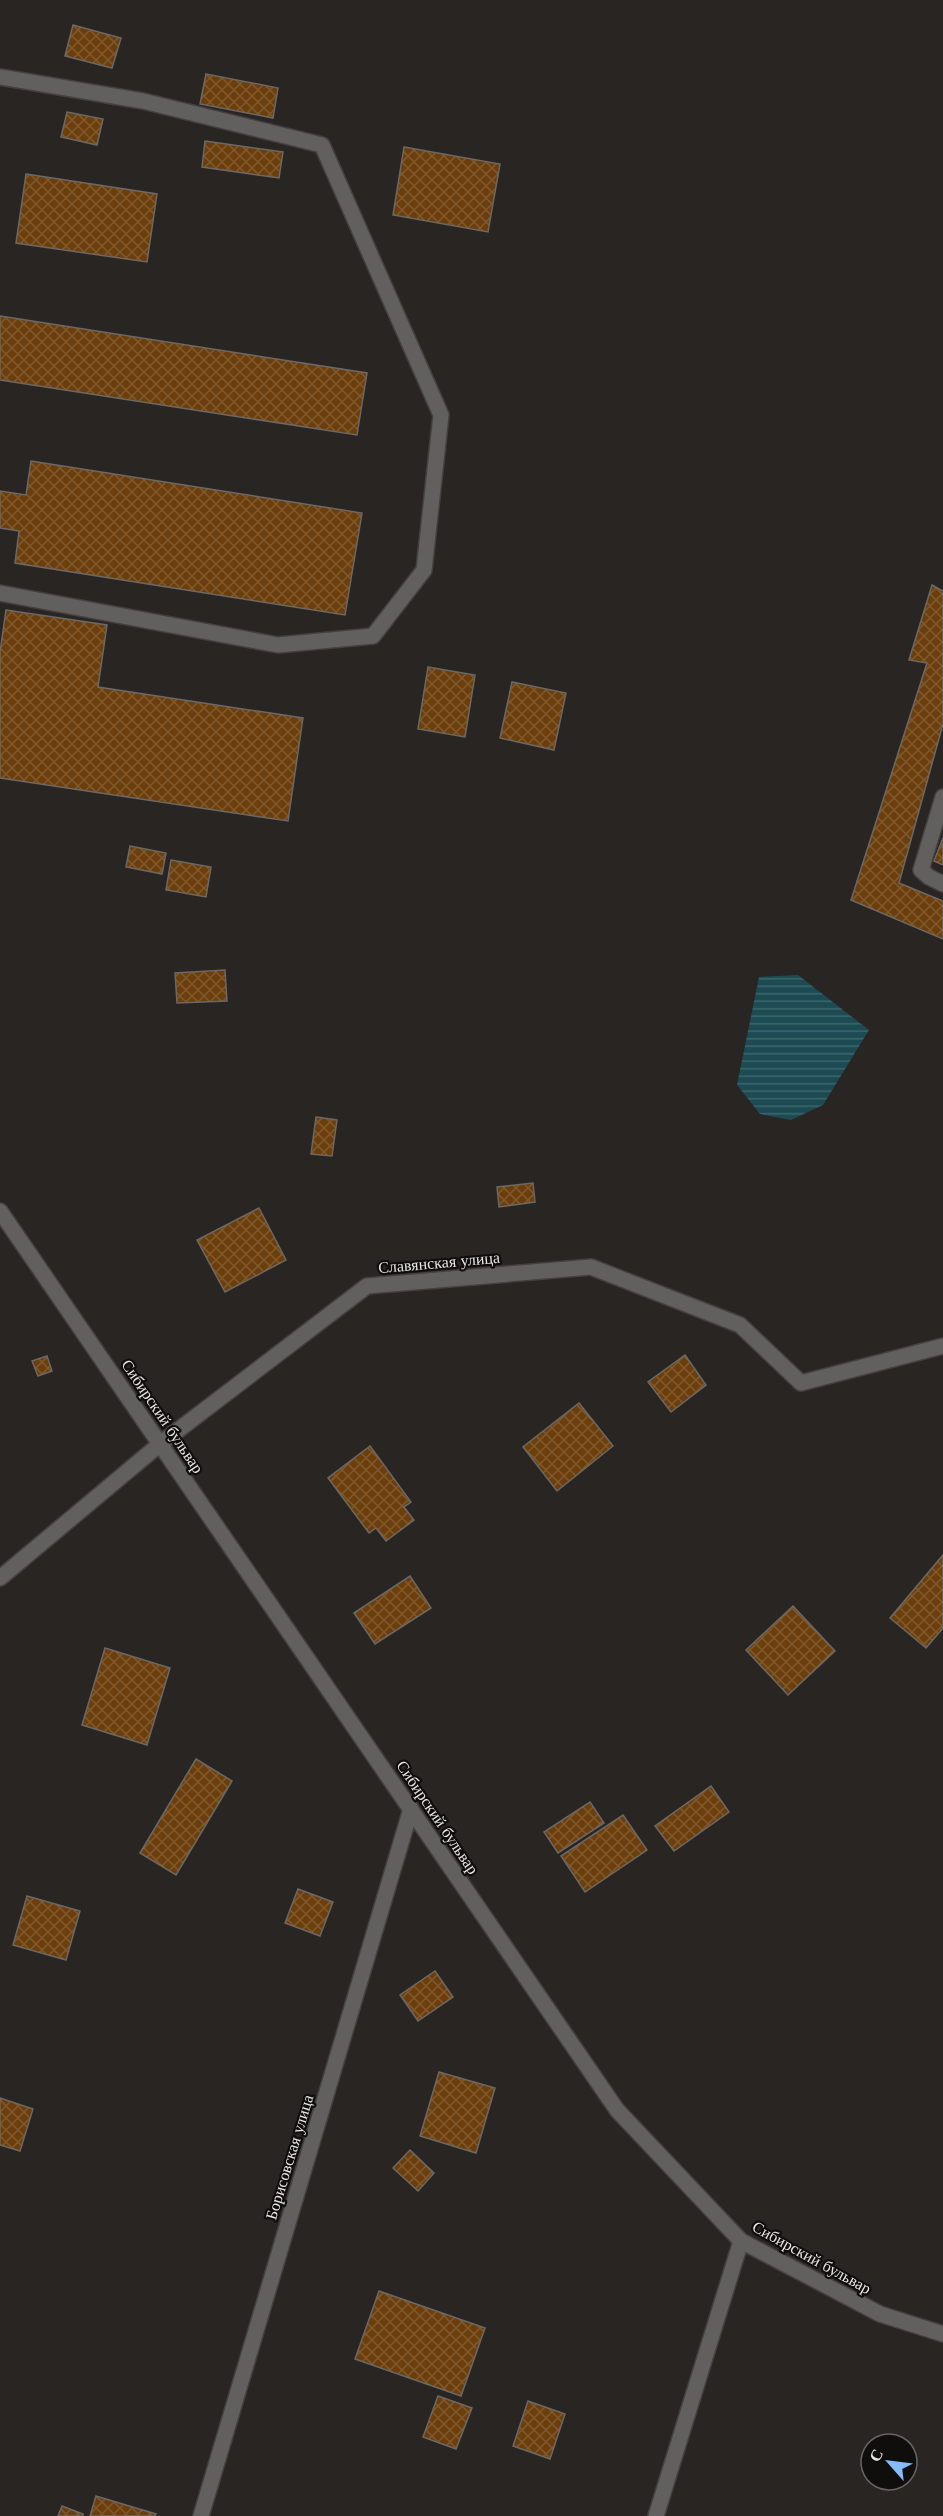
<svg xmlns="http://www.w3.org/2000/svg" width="943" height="2516" font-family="'Libre Baskerville',serif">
  <defs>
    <pattern id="water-rules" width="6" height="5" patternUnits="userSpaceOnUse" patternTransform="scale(1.5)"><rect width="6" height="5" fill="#1c4b54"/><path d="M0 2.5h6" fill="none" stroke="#3d656c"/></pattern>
    <pattern id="building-cross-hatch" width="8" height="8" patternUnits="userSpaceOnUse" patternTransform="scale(1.5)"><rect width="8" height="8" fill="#6b3e0b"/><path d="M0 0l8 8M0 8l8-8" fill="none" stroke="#805a2e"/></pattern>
  </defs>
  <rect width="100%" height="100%" fill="#282523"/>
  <path fill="url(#water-rules)" d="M798,975L869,1030L823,1105L791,1120L760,1114L737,1085L759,977Z"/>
  <g fill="url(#building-cross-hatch)" stroke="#6b6865" stroke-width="1.5">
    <path d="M73,25L121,38L112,68L65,56Z"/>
    <path d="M206,74L278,88L273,118L200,104Z"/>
    <path d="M67,112L103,119L97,145L61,137Z"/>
    <path d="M205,141L283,152L279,178L202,167Z"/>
    <path d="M404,147L500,164L488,232L393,215Z"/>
    <path d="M26,174L157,194L147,262L16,243Z"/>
    <path d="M0,316L367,373L357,435L0,380Z"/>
    <path d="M31,461L362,513L345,615L15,563L19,531L0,528V491L26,495Z"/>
    <path d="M932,585L943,591V724L899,883L943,901V939L851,900L927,663L909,660Z"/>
    <path d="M6,610L107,625L98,687L303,718L288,821L0,778V652Z"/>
    <path d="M428,667L475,675L465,737L418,729Z"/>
    <path d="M512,682L566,693L554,750L500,738Z"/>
    <path d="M943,838V865L934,861Z"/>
    <path d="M130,846L166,853L162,874L126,867Z"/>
    <path d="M171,860L211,867L206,897L166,890Z"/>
    <path d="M225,970L227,1001L177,1003L175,973Z"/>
    <path d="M316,1117L337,1120L332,1156L311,1154Z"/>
    <path d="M533,1183L535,1202L499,1207L497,1187Z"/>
    <path d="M259,1208L286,1260L225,1292L197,1240Z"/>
    <path d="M685,1355L706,1385L671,1412L648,1382Z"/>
    <path d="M47,1356L52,1371L38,1376L32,1361Z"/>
    <path d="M579,1403L613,1446L557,1491L523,1447Z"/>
    <path d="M370,1446L411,1502L404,1507L414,1520L386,1541L376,1528L369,1533L328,1478Z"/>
    <path d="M943,1555V1628L926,1648L890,1618Z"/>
    <path d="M410,1576L431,1608L375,1644L354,1613Z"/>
    <path d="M793,1606L835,1651L788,1695L746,1650Z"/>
    <path d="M105,1648L170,1668L147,1745L82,1725Z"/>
    <path d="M196,1759L232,1781L176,1875L140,1853Z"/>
    <path d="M711,1786L729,1812L674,1851L655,1826Z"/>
    <path d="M590,1802L604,1823L558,1853L544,1832Z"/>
    <path d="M623,1815L647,1850L585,1892L561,1856Z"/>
    <path d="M298,1889L333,1902L320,1936L285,1923Z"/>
    <path d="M27,1896L80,1911L66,1960L13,1945Z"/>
    <path d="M435,1971L453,1997L418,2021L400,1995Z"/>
    <path d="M439,2072L495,2088L476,2153L420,2136Z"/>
    <path d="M0,2098L33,2109L20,2151L0,2145Z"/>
    <path d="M410,2150L434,2173L418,2191L393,2168Z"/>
    <path d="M379,2291L485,2328L461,2396L355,2359Z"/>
    <path d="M438,2396L472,2408L456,2449L423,2437Z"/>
    <path d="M528,2401L565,2414L550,2459L513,2446Z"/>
    <path d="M96,2496L156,2514L155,2516H90Z"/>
    <path d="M62,2506L83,2514V2516H58Z"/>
  </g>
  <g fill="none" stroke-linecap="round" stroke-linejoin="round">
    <defs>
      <g id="service">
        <path d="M0,77L143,101L322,145L441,415L424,570L373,636L278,645L0,593"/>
        <path d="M943,797L921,870L929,877L943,884"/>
        <path d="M656,2516L741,2241"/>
      </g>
      <g id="minor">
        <path d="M0,1211L617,2110L741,2241L880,2314L943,2334"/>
        <path d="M0,1578L160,1444L367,1286L591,1267L740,1325L801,1383L943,1346"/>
        <path d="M201,2516L411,1809"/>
      </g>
    </defs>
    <use href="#service" stroke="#43403e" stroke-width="18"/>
    <use href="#minor" stroke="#43403e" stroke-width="18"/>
    <use href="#service" stroke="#61605e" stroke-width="15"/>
    <use href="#minor" stroke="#61605e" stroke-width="15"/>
  </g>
  <g text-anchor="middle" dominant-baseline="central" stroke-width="4.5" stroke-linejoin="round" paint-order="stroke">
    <g font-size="16" fill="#e9e7e5" stroke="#100e0d">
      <text transform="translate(439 1262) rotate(-5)">Славянская улица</text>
      <text transform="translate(163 1416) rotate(56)">Сибирский бульвар</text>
      <text transform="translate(438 1817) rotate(56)">Сибирский бульвар</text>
      <text transform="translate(289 2157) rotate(-73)">Борисовская улица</text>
      <text transform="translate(812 2257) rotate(29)">Сибирский бульвар</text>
    </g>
  </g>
  <g transform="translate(889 2462) rotate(298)"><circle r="28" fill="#100e0d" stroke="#676563" stroke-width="1.5"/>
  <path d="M0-4.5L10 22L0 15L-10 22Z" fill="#84bcfb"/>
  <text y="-9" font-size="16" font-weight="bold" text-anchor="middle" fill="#e9e7e5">С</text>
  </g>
</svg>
